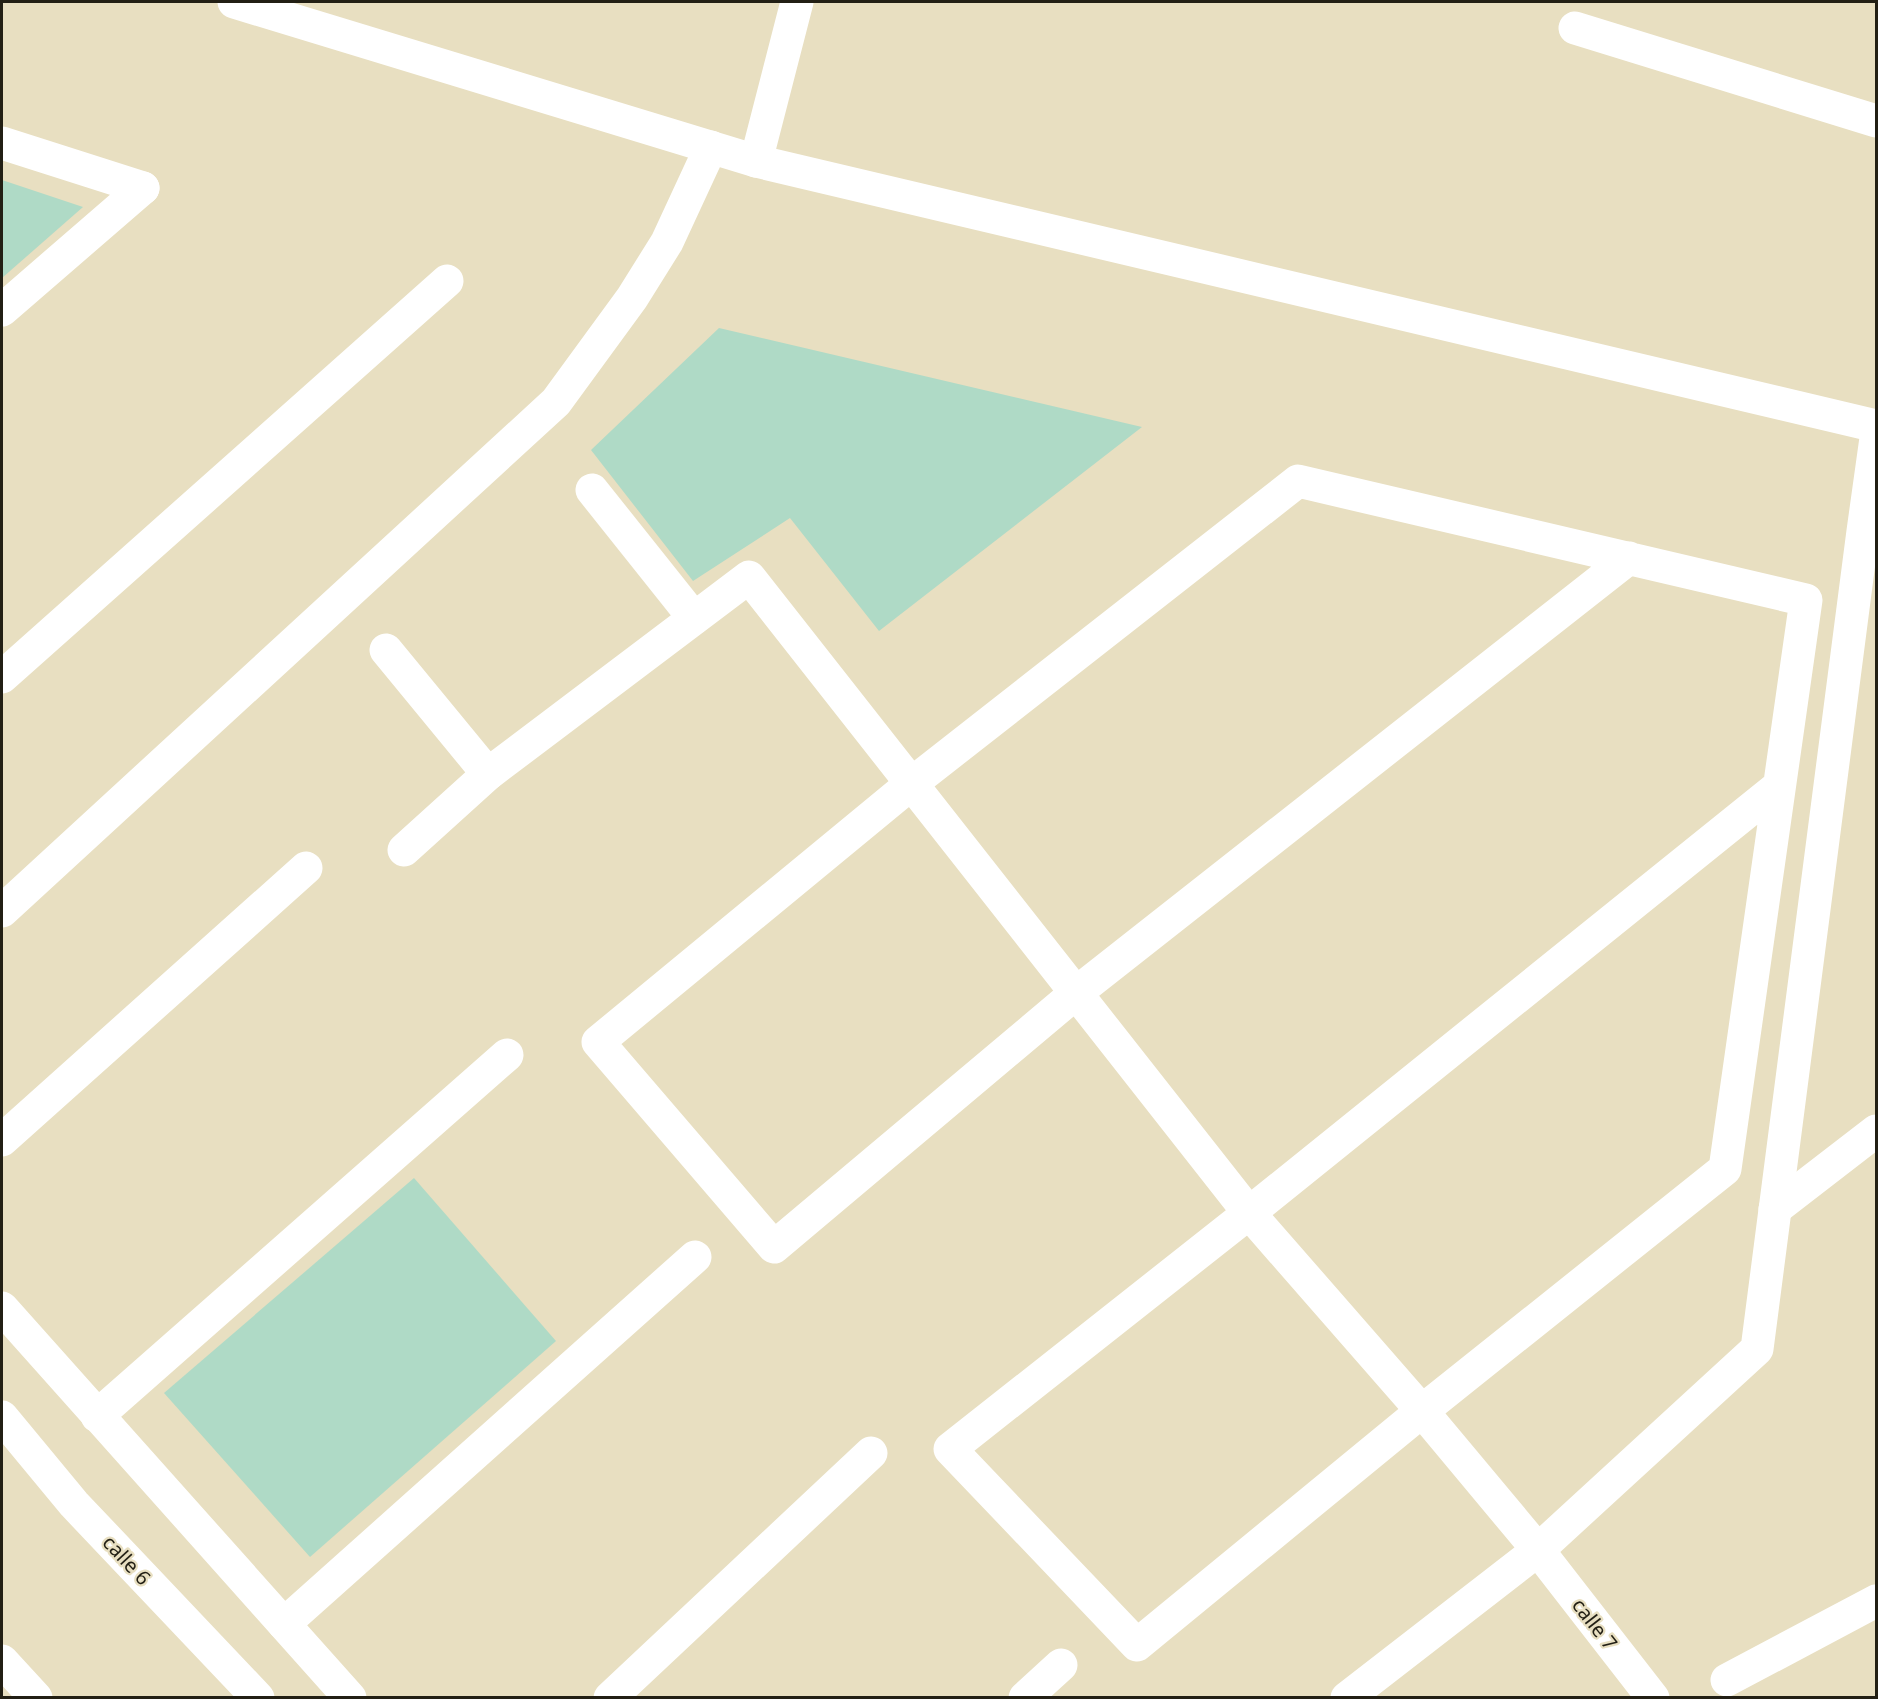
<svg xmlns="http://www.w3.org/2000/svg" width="1878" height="1699" font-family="'Noto Sans',sans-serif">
  <rect width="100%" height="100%" fill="#e8dfc1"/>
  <g fill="#afdac6">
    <path d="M2,180L83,207L2,278Z"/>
    <path d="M719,328L1142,427L879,631L790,518L693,581L591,450Z"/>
    <path d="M414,1178L556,1341L310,1557L164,1393Z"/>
  </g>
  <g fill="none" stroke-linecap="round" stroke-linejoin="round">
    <g stroke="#fff" stroke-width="33">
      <path d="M234,2L756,161L1876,426"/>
      <path d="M1575,28L1876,121"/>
      <path d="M2,143L143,188"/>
      <path d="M756,161L797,2"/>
      <path d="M2,310L143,188"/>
      <path d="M592,490L694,618"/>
      <path d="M1629,558L1076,993L774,1247L598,1042L911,784L1298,481L1806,600L1725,1169L1422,1411L1137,1645L950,1449L1249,1213L1779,786"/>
      <path d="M386,650L488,774"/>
      <path d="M2,677L447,281"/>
      <path d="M404,850L488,774L749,577L1249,1213L1422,1411L1538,1550L1653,1698"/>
      <path d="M2,911L556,402L632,298L667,242L711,147"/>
      <path d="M2,1140L306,868"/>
      <path d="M1775,1209L1876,1131"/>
      <path d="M2,1308L350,1698"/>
      <path d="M97,1416L507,1055"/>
      <path d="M2,1417L74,1504L258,1698"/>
      <path d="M284,1624L695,1257"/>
      <path d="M2,1661L36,1698"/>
      <path d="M1727,1680L1876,1601"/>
      <path d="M610,1698L871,1453"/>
      <path d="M1025,1698L1061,1665"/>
      <path d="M1347,1698L1538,1550L1757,1349L1863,531L1876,438"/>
    </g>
  </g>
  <g text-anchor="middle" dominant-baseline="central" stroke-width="4.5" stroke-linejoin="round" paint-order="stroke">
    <g font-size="20" fill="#221f14" stroke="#e8dfc1">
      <text transform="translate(127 1560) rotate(47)">calle 6</text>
      <text transform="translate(1595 1624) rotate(52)">calle 7</text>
    </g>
  </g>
  <rect width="1878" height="1699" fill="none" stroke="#221f14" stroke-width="6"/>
</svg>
